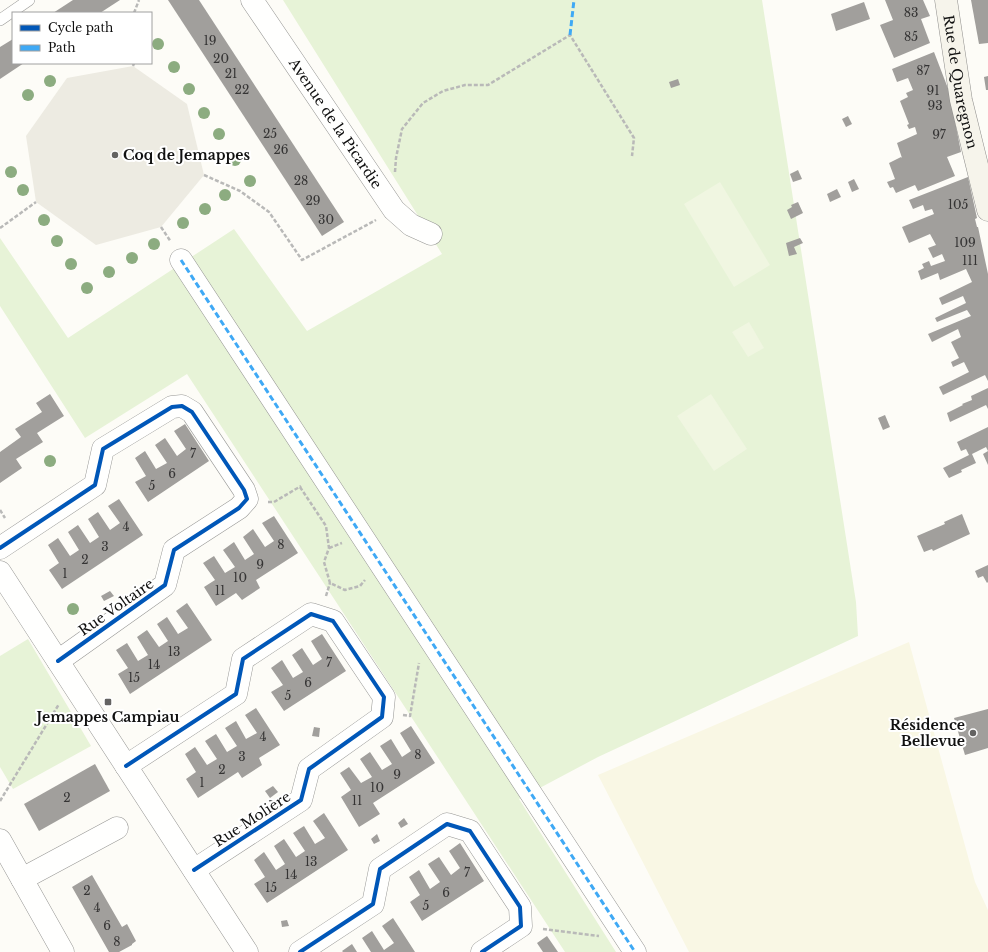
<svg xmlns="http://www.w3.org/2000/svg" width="988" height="952" font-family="'Libre Baskerville',serif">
  <rect width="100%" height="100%" fill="#fdfcf7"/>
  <path fill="#f9f7e4" d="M909,642L975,882L988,910V952H689L598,775Z"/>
  <g fill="#e7f3d7">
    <path d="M283,0H762L856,602L858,636L598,757L519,799L616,952H565L187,374L85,438L0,306V238L68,338L234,229L307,331L442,254Z"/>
    <path d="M28,639L91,746L13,789L0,767V656Z"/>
  </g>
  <g fill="#f0f6e1">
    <path d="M720,182L770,265L734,287L684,204Z"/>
    <path d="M749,322L764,348L748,357L732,332Z"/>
    <path d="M711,394L747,449L714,471L677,416Z"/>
  </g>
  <path fill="#edebe2" d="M133,66L187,104L204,175L161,227L96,245L36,202L26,136L67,78Z"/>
  <g fill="#a19f9c">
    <path d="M73,0H120L100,13H53Z"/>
    <path d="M168,0H199L344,222L322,236Z"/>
    <path d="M885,0H923L930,16L921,19L930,43L894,58L880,25L893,20Z"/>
    <path d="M971,0H988V43L979,44Z"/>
    <path d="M864,2L870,19L836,31L831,14Z"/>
    <path d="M13,39V63H24L0,79V47Z"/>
    <path d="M934,52L949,91L961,152L947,157L955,176L918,191L915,185L896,193L893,187L890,188L887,182L895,179L889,163L901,157L902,158L897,143L917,134L915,127L909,129L907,125L909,124L900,101L908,97L906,93L913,90L908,78L897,82L892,69Z"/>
    <path d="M988,76V90H986L984,77Z"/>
    <path d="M678,79L680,85L671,88L669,82Z"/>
    <path d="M848,116L852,124L846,127L842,119Z"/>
    <path d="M798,170L802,179L793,182L790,174Z"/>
    <path d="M968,177L977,218L975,219L977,227H978L988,274V381L985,375L943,395L939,387L969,372L964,362L953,367L951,362L959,358L951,342L961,337L958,329L932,342L928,334L971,316L967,310L937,322L935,318L966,303L963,296L942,305L939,298L972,282L966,269L940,280L938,273L921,280L918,271L924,268L922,264L929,261L931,266L945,261L942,254L933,258L928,248L936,245L930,234L909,243L902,227L934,214L932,209L925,211L923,205L913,209L909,200Z"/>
    <path d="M854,179L859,189L852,192L848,182Z"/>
    <path d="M837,189L841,197L830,202L827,194Z"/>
    <path d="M798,202L803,213L791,219L787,210L792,207L791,205Z"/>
    <path d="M800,238L803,243L794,247L797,254L789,256L786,243Z"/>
    <path d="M988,388V409L986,405L950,422L947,413L963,405L962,404L972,400L971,396Z"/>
    <path d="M50,394L64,416L37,433L43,442L16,459L22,468L0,483V452L21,437L15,429L42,412L36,403Z"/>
    <path d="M885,415L890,427L883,430L878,418Z"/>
    <path d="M185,424L209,461L148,502L135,482L146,476L135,458L145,451L156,469L167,463L155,445L165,438L177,456L186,449L174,431Z"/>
    <path d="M988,427V465L983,454L988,451L986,447L972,454L976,463L961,470L962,472L949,478L943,468L969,455L966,449L961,451L957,442Z"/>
    <path d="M119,499L143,535L62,589L49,570L59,563L48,545L58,538L70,556L79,550L68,532L78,525L90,543L99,537L88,519L98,512L110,530L120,523L108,506Z"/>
    <path d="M962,514L970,534L933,551L932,549L924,552L917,536L945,524L944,522Z"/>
    <path d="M274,516L298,553L256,580L260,588L242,600L236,593L216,606L204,587L215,580L203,563L214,556L225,573L235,567L223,550L234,542L245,560L254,554L243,537L253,529L265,547L274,541L262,523Z"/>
    <path d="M988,565V582L987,583L983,576L978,578L975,571Z"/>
    <path d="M110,591L114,596L104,601L101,596Z"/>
    <path d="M187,603L212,640L130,694L118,674L128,668L116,650L127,643L138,661L148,655L137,637L147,630L159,647L168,641L157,624L167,617L178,634L188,628L176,611Z"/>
    <path d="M322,634L346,671L284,711L271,692L283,685L271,668L282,660L293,678L303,672L292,655L302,648L313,665L322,659L311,641Z"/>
    <path d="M256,708L280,745L259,758L262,765L242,778L238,772L198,798L186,779L196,772L185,754L195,747L207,765L217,759L205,741L216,734L227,752L237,746L225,728L236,721L246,739L257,733L245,715Z"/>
    <path d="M988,709V748L965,755L954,718Z"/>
    <path d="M411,726L435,763L373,803L380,814L359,827L341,797L351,790L340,773L349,767L361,783L372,777L360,759L370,752L382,770L392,764L380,746L391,739L402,757L411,751L400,733Z"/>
    <path d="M314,727L320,728L319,737L312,736Z"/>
    <path d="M95,764L110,791L39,831L24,804Z"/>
    <path d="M273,786L278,792L270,798L265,791Z"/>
    <path d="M324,813L348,850L267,903L254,884L265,877L254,860L264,852L276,870L285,864L274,846L284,839L296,857L305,851L293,833L304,826L315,844L325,838L313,821Z"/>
    <path d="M404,818L408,824L401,828L398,823Z"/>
    <path d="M377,834L380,841L374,844L371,839Z"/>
    <path d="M460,843L484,881L422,921L410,902L420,895L409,877L419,870L430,889L440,882L428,864L439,857L451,875L460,868L449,851Z"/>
    <path d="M92,875L122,927L127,924L136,941L132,944V945L119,952H109L72,887Z"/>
    <path d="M393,918L415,952H371L362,938L372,931L384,950L394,943L382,926Z"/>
    <path d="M287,920L289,926L282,927L281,921Z"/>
    <path d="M547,936L558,952H543L537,943Z"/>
    <path d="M352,944L357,952H343L342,951Z"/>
  </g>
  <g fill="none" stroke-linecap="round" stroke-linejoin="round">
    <defs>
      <path id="lane" d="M0,20L29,0"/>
      <g id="street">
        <path id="s1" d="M252,0L394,210L411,225L431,234"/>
        <path d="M181,260L635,952"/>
        <path d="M0,548L95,485L103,449L172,407L182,406L192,412L244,490L247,499L239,508L174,550L165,585L58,661"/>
        <path d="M0,572L247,952"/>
        <path d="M126,766L236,694L243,659L311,614L333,621L384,697L382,717L309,769L301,800L194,870"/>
        <path d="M0,840L63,952"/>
        <path d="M22,879L117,828"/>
        <path d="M300,952L373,904L380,869L447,824L470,831L520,907L521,926L482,952"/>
      </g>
      <g id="secondary">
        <path id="s2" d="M946,0L961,100L988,210"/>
      </g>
    </defs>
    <use href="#lane" stroke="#979795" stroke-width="12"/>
    <use href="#street" stroke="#979795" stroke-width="23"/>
    <use href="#secondary" stroke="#8e8d8b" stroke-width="23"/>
    <g stroke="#b9b9b8" stroke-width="2.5" stroke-dasharray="4 2" stroke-linecap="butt">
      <path d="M134,13L139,0"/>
      <path d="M133,66L134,63"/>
      <path d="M395,172L396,158L402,129L423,103L443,91L465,85H488L570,35L634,138L632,156"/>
      <path d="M204,175L240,191L269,212L302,260L376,220"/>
      <path d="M161,227L171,242"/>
      <path d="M0,228L36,202"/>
      <path d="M300,487L326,526L329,548L324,562L330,583L345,590L360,586L365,580"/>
      <path d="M268,502H274L301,486"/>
      <path d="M0,510L5,518"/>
      <path d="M329,548L342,543"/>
      <path d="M326,596L330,583"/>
      <path d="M403,715L410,716L419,663"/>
      <path d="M0,801L59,704"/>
      <path d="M543,929L599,936"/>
    </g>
    <use href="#lane" stroke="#fffffe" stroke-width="11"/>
    <use href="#street" stroke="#fffffe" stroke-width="22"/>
    <use href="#secondary" stroke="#f6f4eb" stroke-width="22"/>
    <g stroke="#3fa9f5" stroke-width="3" stroke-dasharray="6 3" stroke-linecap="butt">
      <path d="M570,35L574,0"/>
      <path d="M181,260L635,952"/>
    </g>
    <defs>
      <g id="cycleway">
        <path d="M0,548L95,485L103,449L172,407L182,406L192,412L244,490L247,499L239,508L174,550L165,585L58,661"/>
        <path d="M126,766L236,694L243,659L311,614L333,621L384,697L382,717L309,769L301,800L194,870"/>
        <path d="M300,952L373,904L380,869L447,824L470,831L520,907L521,926L482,952"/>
      </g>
    </defs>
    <use href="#cycleway" stroke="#fff" stroke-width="6"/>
    <use href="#cycleway" stroke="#0057b8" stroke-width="4"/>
  </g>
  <g fill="#8cac80">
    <circle cx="158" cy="44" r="6"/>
    <circle cx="174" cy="67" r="6"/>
    <circle cx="50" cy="81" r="6"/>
    <circle cx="189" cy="89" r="6"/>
    <circle cx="28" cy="95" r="6"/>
    <circle cx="204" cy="113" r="6"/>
    <circle cx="219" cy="134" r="6"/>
    <circle cx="235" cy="160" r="6"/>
    <circle cx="11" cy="172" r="6"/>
    <circle cx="250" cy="181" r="6"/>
    <circle cx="23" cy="190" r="6"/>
    <circle cx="225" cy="195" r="6"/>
    <circle cx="205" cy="209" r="6"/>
    <circle cx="44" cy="220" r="6"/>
    <circle cx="183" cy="223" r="6"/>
    <circle cx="57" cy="241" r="6"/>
    <circle cx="154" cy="244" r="6"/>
    <circle cx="132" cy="258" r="6"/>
    <circle cx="71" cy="264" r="6"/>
    <circle cx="109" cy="272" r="6"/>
    <circle cx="87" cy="288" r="6"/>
    <circle cx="50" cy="461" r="6"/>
    <circle cx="73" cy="609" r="6"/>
  </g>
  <g fill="#646362" stroke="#fff" stroke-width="1.5">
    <circle cx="115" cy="155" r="4"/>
    <rect x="104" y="698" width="8" height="8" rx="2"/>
    <circle cx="973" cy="733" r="4"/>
  </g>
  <g text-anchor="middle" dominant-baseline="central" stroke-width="4" stroke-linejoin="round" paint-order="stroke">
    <g font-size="12" fill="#353434">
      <text x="911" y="12">83</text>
      <text x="911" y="36">85</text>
      <text x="210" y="40">19</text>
      <text x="221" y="58">20</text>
      <text x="923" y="70">87</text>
      <text x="231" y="73">21</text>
      <text x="242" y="89">22</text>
      <text x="933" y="90">91</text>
      <text x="935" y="105">93</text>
      <text x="270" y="133">25</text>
      <text x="939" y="134">97</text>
      <text x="281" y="149">26</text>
      <text x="301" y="180">28</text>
      <text x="313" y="200">29</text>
      <text x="958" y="204">105</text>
      <text x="326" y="219">30</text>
      <text x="965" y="242">109</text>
      <text x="970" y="260">111</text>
      <text x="193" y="453">7</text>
      <text x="172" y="473">6</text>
      <text x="152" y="485">5</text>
      <text x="126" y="526">4</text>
      <text x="281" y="544">8</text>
      <text x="105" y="546">3</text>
      <text x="85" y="559">2</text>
      <text x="260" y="564">9</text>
      <text x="65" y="573">1</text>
      <text x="240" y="577">10</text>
      <text x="220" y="590">11</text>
      <text x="174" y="651">13</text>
      <text x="329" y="662">7</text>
      <text x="154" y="664">14</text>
      <text x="134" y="677">15</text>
      <text x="308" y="682">6</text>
      <text x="288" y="695">5</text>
      <text x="263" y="736">4</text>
      <text x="418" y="754">8</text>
      <text x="242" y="756">3</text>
      <text x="222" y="769">2</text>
      <text x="397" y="774">9</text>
      <text x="202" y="782">1</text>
      <text x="377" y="787">10</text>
      <text x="67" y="797">2</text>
      <text x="357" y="800">11</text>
      <text x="311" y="861">13</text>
      <text x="467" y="872">7</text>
      <text x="291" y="874">14</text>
      <text x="271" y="887">15</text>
      <text x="87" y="890">2</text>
      <text x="446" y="892">6</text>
      <text x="426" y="905">5</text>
      <text x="97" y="907">4</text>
      <text x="107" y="925">6</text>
      <text x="117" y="941">8</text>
    </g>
    <g font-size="14" fill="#111" stroke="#fff">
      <text stroke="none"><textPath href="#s2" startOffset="83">Rue de Quaregnon</textPath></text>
      <text stroke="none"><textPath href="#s1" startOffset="149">Avenue de la Picardie</textPath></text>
      <text transform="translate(116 607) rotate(-35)">Rue Voltaire</text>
      <text transform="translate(252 819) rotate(-33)">Rue Molière</text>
    </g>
    <g font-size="14" font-weight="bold" fill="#111" stroke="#fff" text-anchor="start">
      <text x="123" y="155">Coq de Jemappes</text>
      <text x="108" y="717" text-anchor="middle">Jemappes Campiau</text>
      <text x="965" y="725" text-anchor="end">Résidence<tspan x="965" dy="16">Bellevue</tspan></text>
    </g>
  </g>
  <rect x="12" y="12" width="140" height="52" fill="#ffffff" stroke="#a0a0a0"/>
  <rect x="20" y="25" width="20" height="6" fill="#0057b8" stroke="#a0a0a0"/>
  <text x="48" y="32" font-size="12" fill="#111111">Cycle path</text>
  <rect x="20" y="45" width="20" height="6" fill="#3fa9f5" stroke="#a0a0a0"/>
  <text x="48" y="52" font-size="12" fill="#111111">Path</text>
</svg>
